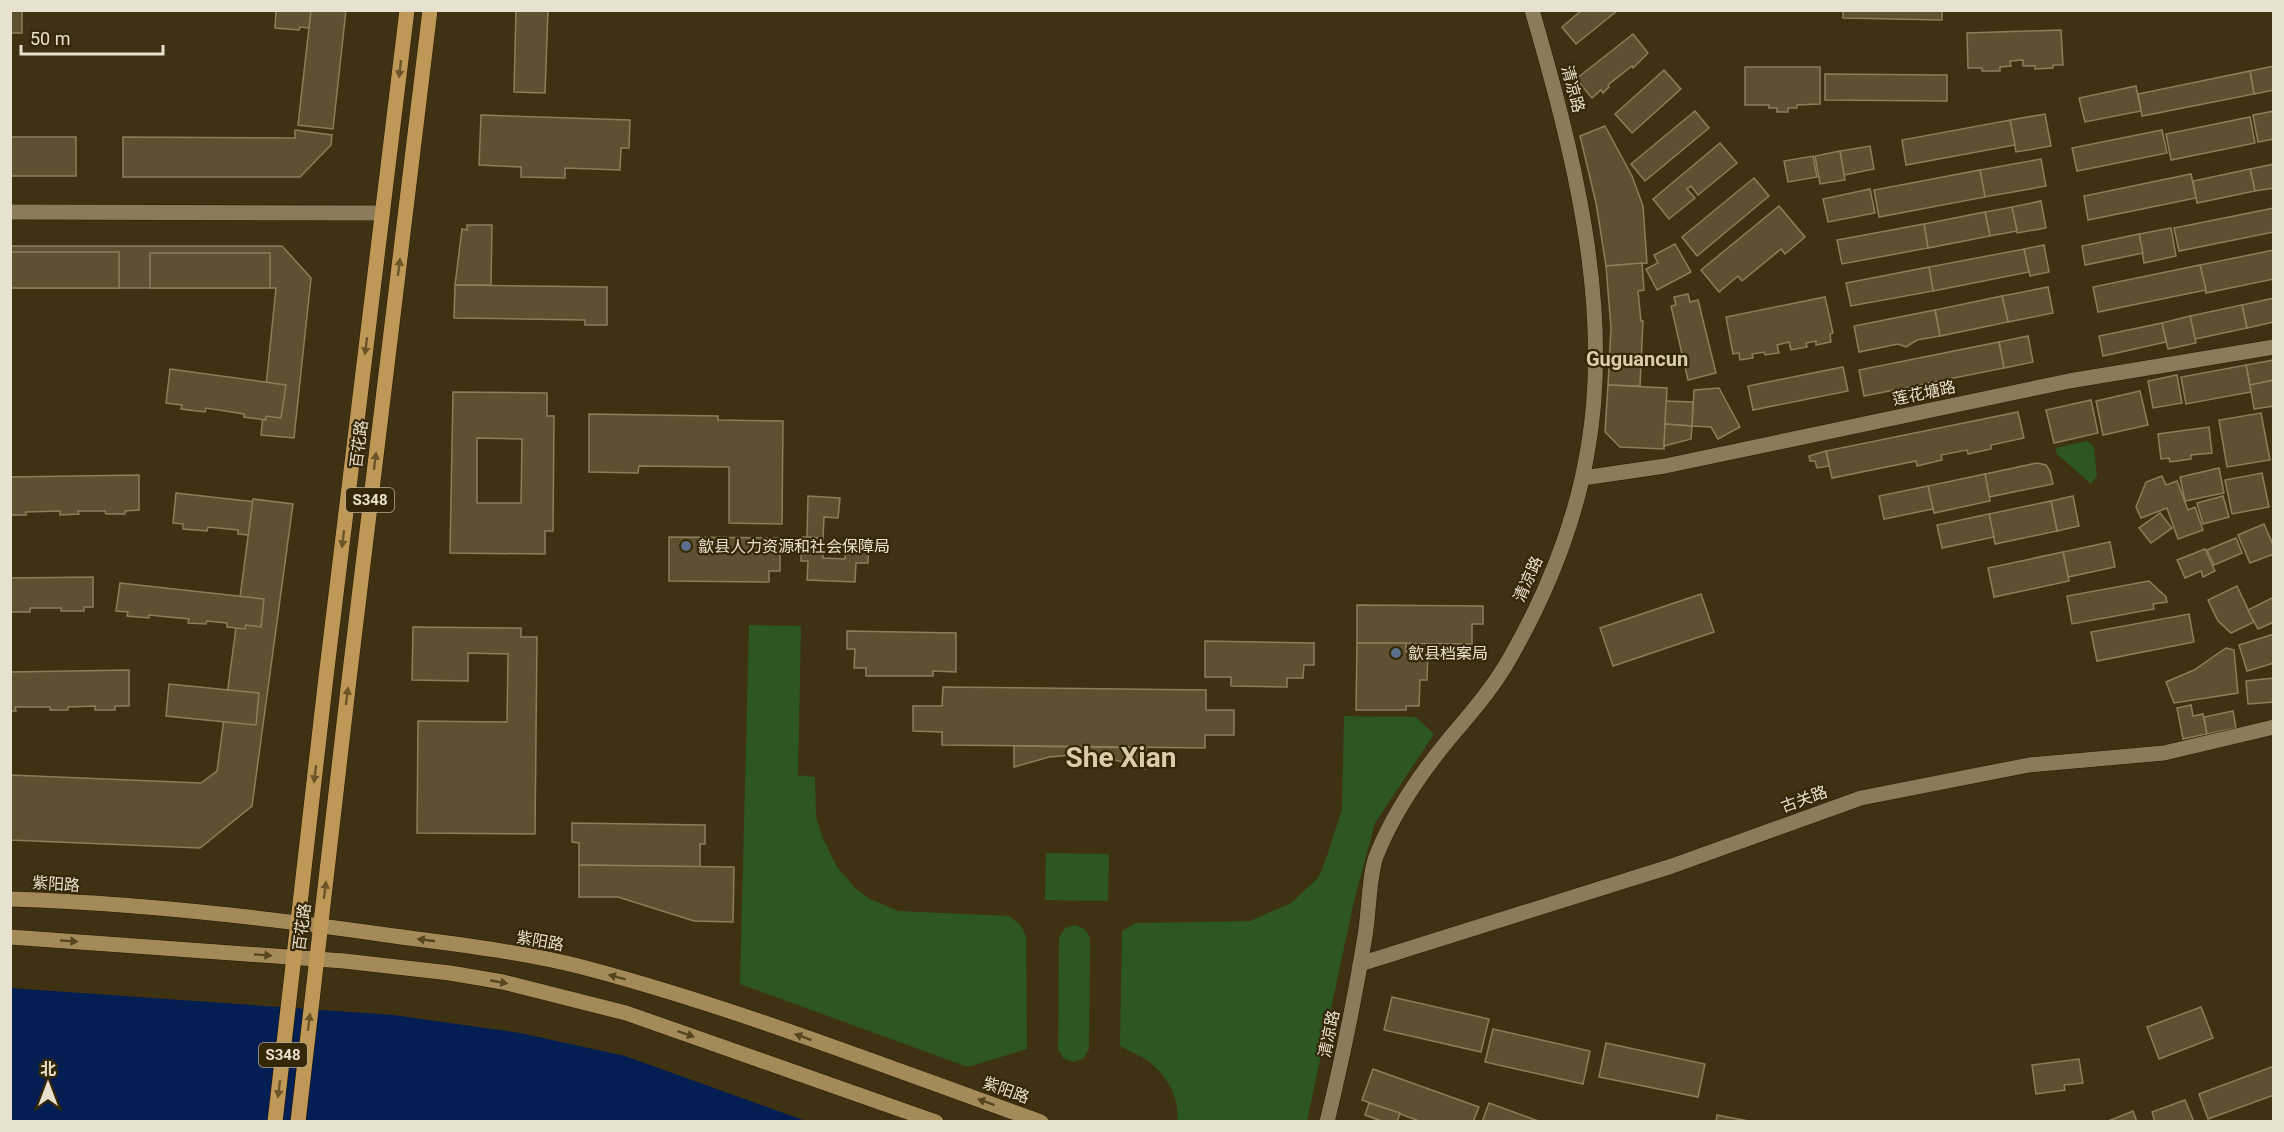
<svg xmlns="http://www.w3.org/2000/svg" width="2284" height="1132" font-family="Roboto,'Noto Sans SC',sans-serif">
  <rect width="100%" height="100%" fill="#3f3213"/>
  <g fill="#2d5623">
    <path d="M2087,441L2094,447L2097,476L2091,484L2057,454L2055,448Z"/>
    <path d="M749,625L801,626L798,775L815,777L816,817L822,836L837,867L855,888L868,898L898,911L1009,916L1020,925L1026,936L1027,1049L968,1067L740,984Z"/>
    <path d="M1344,716L1416,717L1434,734L1375,823L1354,901L1307,1121H1177C1180,1101 1169,1079 1153,1065C1145,1057 1130,1052 1120,1046L1122,931L1135,923L1250,921L1291,903L1318,878L1326,859L1342,809Z"/>
    <path d="M1046,853L1109,854L1108,901L1045,900Z"/>
    <path d="M1075,925L1085,929L1090,938L1089,1049L1083,1059L1073,1062L1063,1058L1058,1049L1059,938L1065,928Z"/>
  </g>
  <path fill="#021e52" d="M10,988L393,1015L520,1033L625,1056L806,1121H11Z"/>
  <g fill="#5e5131" stroke="#8c7e5d" stroke-width="1.5" fill-rule="evenodd">
    <rect x="10" y="10" width="12" height="23"/>
    <path d="M276,10H336L333,31L300,27L299,30L275,28Z"/>
    <path d="M311,10H346L333,129L298,125Z"/>
    <path d="M516,10H548L545,93L514,92Z"/>
    <path d="M1582,10H1618L1576,44L1562,27Z"/>
    <path d="M1843,10H1942V20L1843,18Z"/>
    <path d="M2061,30L2063,65H2053V68L2035,69V66H2023V60L2010,61L2011,66L2000,67V71H1982V68H1968L1967,33Z"/>
    <path d="M1633,34L1648,53L1633,68L1632,66L1608,85L1609,87L1603,93L1601,90L1592,98L1576,79Z"/>
    <path d="M2274,66V90L2254,94L2250,71Z"/>
    <path d="M1745,67H1820V104L1797,105V108H1788V112H1777V108H1769V105H1745Z"/>
    <path d="M1664,70L1681,89L1632,133L1615,114Z"/>
    <path d="M2250,71L2254,94L2142,116L2138,94Z"/>
    <path d="M1825,74L1947,75V101L1825,100Z"/>
    <path d="M2136,86L2141,111L2085,122L2079,98Z"/>
    <path d="M1695,111L1709,128L1645,181L1631,164Z"/>
    <path d="M2274,111V139L2258,142L2253,115Z"/>
    <path d="M2045,114L2051,146L2016,152L2010,120Z"/>
    <path d="M481,115L630,120L629,148H621L620,170L565,168V178L521,177V167L479,165Z"/>
    <path d="M2250,117L2255,143L2171,160L2166,134Z"/>
    <path d="M2010,120L2015,145L1906,165L1902,140Z"/>
    <path d="M1605,126L1632,176L1643,206L1647,263L1606,266L1596,203L1580,136Z"/>
    <path d="M295,130L332,135L331,145L300,177H123V137L295,138Z"/>
    <path d="M2162,130L2167,153L2077,171L2072,148Z"/>
    <rect x="10" y="137" width="66" height="39"/>
    <path d="M1720,143L1737,163L1698,195L1691,186L1687,189L1695,198L1669,219L1653,199Z"/>
    <path d="M1870,146L1874,169L1844,175L1840,151Z"/>
    <path d="M1840,151L1845,180L1820,184L1815,156Z"/>
    <path d="M1813,156L1817,177L1788,182L1784,161Z"/>
    <path d="M2041,159L2046,186L1985,197L1980,170Z"/>
    <path d="M2274,164V188L2255,191L2250,169Z"/>
    <path d="M2250,169L2255,191L2197,203L2193,181Z"/>
    <path d="M1980,170L1985,197L1879,217L1874,190Z"/>
    <path d="M2191,174L2196,198L2088,220L2084,196Z"/>
    <path d="M1754,178L1769,196L1697,256L1682,237Z"/>
    <path d="M1870,189L1875,213L1828,222L1823,199Z"/>
    <path d="M2041,201L2046,228L2017,233L2012,207Z"/>
    <path d="M1779,206L1805,237L1785,254L1781,249L1742,281L1738,276L1719,292L1701,270Z"/>
    <path d="M2012,207L2017,231L1990,236L1985,212Z"/>
    <path d="M2274,208V232L2179,251L2174,228Z"/>
    <path d="M1985,212L1990,236L1928,248L1924,224Z"/>
    <path d="M1924,224L1928,248L1842,264L1837,240Z"/>
    <path d="M467,225H492L491,285H455L462,229L467,230Z"/>
    <path d="M2171,228L2176,256L2144,263L2139,234Z"/>
    <path d="M2139,234L2143,253L2085,265L2082,246Z"/>
    <path d="M1675,244L1691,272L1657,290L1646,269L1658,263L1654,255Z"/>
    <path d="M2044,245L2049,272L2030,276L2024,249Z"/>
    <path d="M10,246H282L311,278L294,438L261,435L276,288H10Z"/>
    <path d="M2024,249L2029,272L1933,291L1929,267Z"/>
    <path d="M2274,250V279L2206,293L2200,265Z"/>
    <rect x="10" y="252" width="109" height="36"/>
    <rect x="150" y="253" width="120" height="35"/>
    <path d="M1642,263L1644,290L1638,291L1641,321H1643L1640,386L1608,385L1611,328L1606,266Z"/>
    <path d="M2200,265L2206,290L2098,312L2093,287Z"/>
    <path d="M1929,267L1933,291L1851,306L1846,283Z"/>
    <path d="M455,285L607,287V325H585V320L454,318Z"/>
    <path d="M2048,287L2053,313L2008,322L2002,296Z"/>
    <path d="M1688,294L1690,302L1698,300L1716,373L1688,380L1671,306L1676,305L1674,297Z"/>
    <path d="M2002,296L2008,322L1940,336L1935,310Z"/>
    <path d="M1825,297L1833,333L1830,334L1831,342L1816,345V341L1806,343L1807,347L1791,350L1789,342L1777,345L1779,353L1765,355L1764,352L1752,354L1753,358L1740,360L1739,353L1733,354L1726,317Z"/>
    <path d="M2274,298V322L2247,328L2242,305Z"/>
    <path d="M2242,305L2247,328L2195,339L2190,316Z"/>
    <path d="M1935,310L1940,336L1917,340L1906,347L1898,344L1859,352L1854,326Z"/>
    <path d="M2190,316L2196,343L2168,349L2162,323Z"/>
    <path d="M2162,323L2166,342L2103,356L2099,336Z"/>
    <path d="M2028,336L2033,362L2004,368L1999,342Z"/>
    <path d="M1999,342L2004,368L1864,396L1859,370Z"/>
    <path d="M2274,360V380L2250,385L2246,365Z"/>
    <path d="M2246,365L2251,392L2186,404L2181,377Z"/>
    <path d="M1843,367L1848,391L1753,410L1748,386Z"/>
    <path d="M170,369L286,385L281,418L266,416V420L244,417V414L206,408L205,412L181,409L182,405L166,403Z"/>
    <path d="M2177,375L2182,403L2153,408L2148,381Z"/>
    <path d="M2274,380V406L2254,409L2250,385Z"/>
    <path d="M1608,385L1667,388L1664,449L1620,447L1605,432Z"/>
    <path d="M1719,388L1740,427L1718,439L1711,427L1692,426L1694,390Z"/>
    <path d="M2140,391L2148,425L2103,435L2096,401Z"/>
    <path d="M453,392L547,393V416H554L553,531H545V554L450,553ZM477,438L522,439L521,503H477Z"/>
    <path d="M2091,400L2098,433L2054,443L2046,410Z"/>
    <path d="M1666,401L1693,402L1692,426L1665,424Z"/>
    <path d="M2018,412L2024,438L1991,445V449L1968,454L1967,450L1941,455L1942,460L1917,466L1916,461L1832,478L1826,451Z"/>
    <path d="M2261,413L2270,460L2227,467L2219,420Z"/>
    <path d="M589,414L718,416V420L783,421L782,524L729,523V467L639,466L638,473L589,472Z"/>
    <path d="M1665,424L1692,426L1691,439L1664,446Z"/>
    <path d="M2209,427L2212,453L2191,455V459L2170,462L2169,458L2161,459L2158,434Z"/>
    <path d="M1826,451L1829,466L1817,468L1815,461H1810L1809,456Z"/>
    <path d="M2037,463L2046,465L2050,471L2053,484L1989,497L1985,474Z"/>
    <path d="M2219,468L2224,493L2185,501L2180,477Z"/>
    <path d="M2262,473L2269,507L2232,514L2225,480Z"/>
    <path d="M1985,474L1990,501L1934,513L1928,486Z"/>
    <path d="M139,475V510L125,511V514H106L105,511H78L79,514L60,515V511L26,512V515H10V477Z"/>
    <path d="M2162,476L2166,485L2177,481L2188,510L2195,507L2203,530L2178,539L2167,508L2141,518L2136,507L2146,482Z"/>
    <path d="M1928,486L1933,509L1884,519L1879,496Z"/>
    <path d="M176,493L274,504L270,534L261,533L260,536L238,534V530L208,527L207,531L183,529V524L173,523Z"/>
    <path d="M808,496L840,498L838,518L824,517L823,538L807,537Z"/>
    <path d="M2073,496L2079,526L2057,531L2051,501Z"/>
    <path d="M2223,496L2229,517L2203,524L2197,503Z"/>
    <path d="M253,499L293,504L252,806L200,848L10,840V775L201,783L217,771Z"/>
    <path d="M2051,501L2057,531L1995,544L1989,514Z"/>
    <path d="M2160,513L2172,528L2151,543L2139,528Z"/>
    <path d="M1989,514L1994,537L1942,548L1937,525Z"/>
    <path d="M2264,524L2274,547V554L2250,563L2238,535Z"/>
    <path d="M669,537L780,538V571H769V582L669,581Z"/>
    <path d="M802,537L823,538V558L845,559L846,539L869,540L868,563H856L855,582L807,580L808,561H801Z"/>
    <path d="M2236,538L2242,553L2214,565L2207,550Z"/>
    <path d="M2110,542L2115,567L2068,577L2063,552Z"/>
    <path d="M2205,549L2215,571L2203,577L2201,571L2185,578L2177,560Z"/>
    <path d="M2063,552L2069,581L1994,597L1988,568Z"/>
    <path d="M93,577V607H84V611H61V608H30V612H10V578Z"/>
    <path d="M2149,581L2166,597L2167,602L2153,604L2154,609L2072,624L2067,596Z"/>
    <path d="M120,583L264,599L261,627L246,625L245,629L227,627V623L207,621L206,624L188,623L189,619L149,615V618L127,616L128,612L116,611Z"/>
    <path d="M2237,586L2254,622L2231,633L2218,621L2208,600Z"/>
    <path d="M1701,594L1714,632L1613,666L1600,628Z"/>
    <path d="M2274,597V622L2258,629L2248,610Z"/>
    <path d="M1357,605L1483,606V624H1472V644L1357,643Z"/>
    <path d="M2189,614L2194,642L2097,661L2091,632Z"/>
    <path d="M413,627L521,628V637H537L535,834L417,833L418,721L507,722L508,654L468,653V681L412,680Z"/>
    <path d="M847,631L956,633V672L933,671V676H866V668H854L855,649H847Z"/>
    <path d="M2274,634V663L2247,671L2239,645Z"/>
    <path d="M1205,641L1314,643V665H1304L1303,678H1287V687L1231,686V677H1205Z"/>
    <path d="M1357,643H1406V652H1428L1427,680H1420L1419,706H1406V710H1356Z"/>
    <path d="M2226,648L2234,650L2238,693L2174,703L2166,682L2194,670Z"/>
    <path d="M129,670V706H115V710H95V706L68,707V710H50V707H15L16,711H10V672Z"/>
    <path d="M2274,678V702L2248,704L2246,681Z"/>
    <path d="M169,684L259,693L256,725L166,716Z"/>
    <path d="M943,687L1206,690V710H1234V735H1205V748L942,745V732L913,731V706H942Z"/>
    <path d="M2191,705L2193,716L2203,714L2207,734L2183,739L2177,708Z"/>
    <path d="M2233,711L2236,728L2207,734L2204,717Z"/>
    <path d="M1014,746L1146,748L1145,769L1102,756L1082,754L1049,757L1014,767Z"/>
    <path d="M572,823L705,825V844H700V867L579,865V843L572,842Z"/>
    <path d="M579,865L734,867L733,922L694,921L618,897H579Z"/>
    <path d="M1392,997L1489,1019L1481,1052L1384,1030Z"/>
    <path d="M2201,1007L2213,1038L2159,1059L2147,1027Z"/>
    <path d="M1493,1029L1590,1051L1583,1084L1485,1062Z"/>
    <path d="M1606,1043L1705,1064L1698,1097L1599,1077Z"/>
    <path d="M2079,1059L2083,1083L2064,1085L2065,1090L2036,1094L2032,1065Z"/>
    <path d="M2274,1066V1095L2208,1119L2199,1094Z"/>
    <path d="M1373,1069L1479,1107L1473,1122H1422L1362,1100Z"/>
    <path d="M2185,1100L2194,1122H2155L2152,1112Z"/>
    <path d="M1369,1103L1400,1113L1397,1122H1384L1365,1115Z"/>
    <path d="M1489,1103L1541,1122H1482Z"/>
    <path d="M2133,1111L2137,1122H2106Z"/>
    <path d="M1717,1115L1754,1122H1716Z"/>
  </g>
  <g fill="none" stroke-linecap="round" stroke-linejoin="round">
    <defs>
      <g id="minor">
        <path d="M10,212L382,213"/>
        <path d="M1583,478L1665,466L2069,381L2274,347"/>
        <path d="M1360,964L1672,866L1861,798L2029,765L2164,753L2274,727"/>
      </g>
      <path id="tertiary" d="M1327,1122C1342,1060 1355,998 1365,936C1369,914 1369,872 1377,854C1394,812 1421,773 1449,739C1471,713 1493,688 1510,658C1547,593 1576,522 1588,448C1613,304 1572,148 1532,10"/>
      <g id="secondary">
        <path d="M10,899C136,903 263,917 387,935C452,944 519,951 582,967C738,1008 889,1068 1041,1122"/>
        <path d="M10,937L344,961L450,973L503,982L626,1013L936,1122"/>
      </g>
      <g id="primary">
        <path d="M275,1122L326,677L407,10"/>
        <path d="M298,1122L349,680L430,10"/>
      </g>
    </defs>
    <use href="#minor" stroke="#261a00" stroke-width="16"/>
    <use href="#tertiary" stroke="#261a00" stroke-width="16"/>
    <use href="#secondary" stroke="#261a00" stroke-width="16"/>
    <use href="#primary" stroke="#261a00" stroke-width="16"/>
    <use href="#minor" stroke="#8a7c5b" stroke-width="15"/>
    <use href="#tertiary" stroke="#8a7c5b" stroke-width="15"/>
    <use href="#secondary" stroke="#a58a59" stroke-width="15"/>
    <use href="#primary" stroke="#bf9857" stroke-width="15"/>
  </g>
  <defs><path id="oneway-solid" d="M-6-.8H1V-3.2L6.5 0L1 3.2V.8H-6Z" transform="scale(1.5)"/></defs>
  <g fill="#6c5528">
    <use href="#oneway-solid" transform="translate(400 69) rotate(97)"/>
    <use href="#oneway-solid" transform="translate(399 267) rotate(-83)"/>
    <use href="#oneway-solid" transform="translate(366 346) rotate(97)"/>
    <use href="#oneway-solid" transform="translate(375 461) rotate(-83)"/>
    <use href="#oneway-solid" transform="translate(343 539) rotate(97)"/>
    <use href="#oneway-solid" transform="translate(347 696) rotate(-83)"/>
    <use href="#oneway-solid" transform="translate(315 774) rotate(97)"/>
    <use href="#oneway-solid" transform="translate(325 890) rotate(-83)"/>
    <use href="#oneway-solid" transform="translate(309 1022) rotate(-83)"/>
    <use href="#oneway-solid" transform="translate(279 1089) rotate(97)"/>
  </g>
  <g fill="#574520">
    <use href="#oneway-solid" transform="translate(426 940) rotate(-172)"/>
    <use href="#oneway-solid" transform="translate(69 941) rotate(4)"/>
    <use href="#oneway-solid" transform="translate(263 955) rotate(4)"/>
    <use href="#oneway-solid" transform="translate(617 977) rotate(-165)"/>
    <use href="#oneway-solid" transform="translate(499 982) rotate(11)"/>
    <use href="#oneway-solid" transform="translate(686 1034) rotate(19)"/>
    <use href="#oneway-solid" transform="translate(803 1037) rotate(-160)"/>
    <use href="#oneway-solid" transform="translate(986 1102) rotate(-160)"/>
  </g>
  <g fill="#5c6f8a" stroke="#352808" stroke-width="2">
    <circle cx="686" cy="546" r="6"/>
    <circle cx="1396" cy="653" r="6"/>
  </g>
  <g text-anchor="middle" dominant-baseline="central" stroke-width="4.5" stroke-linejoin="round" paint-order="stroke">
    <g fill="#352808" stroke="#b2aa93" stroke-width="1.5">
      <rect x="346" y="488" width="48" height="24" rx="4.5"/>
      <rect x="259" y="1043" width="48" height="24" rx="4.5"/>
    </g>
    <g font-size="15" font-weight="bold" fill="#e8e1cf">
      <text x="370" y="500">S348</text>
      <text x="283" y="1055">S348</text>
    </g>
    <g font-size="16" fill="#e8e1cf" stroke="#352808">
      <text transform="translate(1573 89) rotate(75)">清凉路</text>
      <text transform="translate(1924 393) rotate(-12)">莲花塘路</text>
      <text transform="translate(359 444) rotate(-83)">百花路</text>
      <text transform="translate(1528 579) rotate(-66)">清凉路</text>
      <text transform="translate(1804 799) rotate(-20)">古关路</text>
      <text transform="translate(56 884) rotate(4)">紫阳路</text>
      <text transform="translate(302 927) rotate(-83)">百花路</text>
      <text transform="translate(540 941) rotate(10)">紫阳路</text>
      <text transform="translate(1329 1034) rotate(-78)">清凉路</text>
      <text transform="translate(1006 1090) rotate(20)">紫阳路</text>
    </g>
    <g font-size="16" fill="#e8e1cf" stroke="#352808" text-anchor="start">
      <text x="698" y="546">歙县人力资源和社会保障局</text>
      <text x="1408" y="653">歙县档案局</text>
    </g>
    <g font-size="20" font-weight="bold" fill="#dccda9" stroke="#352808">
      <text x="1637" y="359">Guguancun</text>
    </g>
    <g font-size="28" font-weight="bold" fill="#dccda9" stroke="#352808">
      <text x="1121" y="757">She Xian</text>
    </g>
  </g>
  <rect width="2284" height="1132" fill="none" stroke="#e8e1cf" stroke-width="24"/>
  <g transform="translate(48 1084)" stroke="#352808" stroke-width="4.5" paint-order="stroke">
  <path d="M0-4.5L10 22L0 15L-10 22Z" fill="#e8e1cf"/>
  <text y="-9" font-size="16" font-weight="bold" text-anchor="middle" fill="#e8e1cf">北</text>
  </g>
  <path d="M21 45v9h142v-9" fill="none" stroke="#e8e1cf" stroke-width="3"/>
  <text x="30" y="45" font-size="18" fill="#e8e1cf" stroke="#352808" stroke-width="4.5" paint-order="stroke">50 m</text>
</svg>
